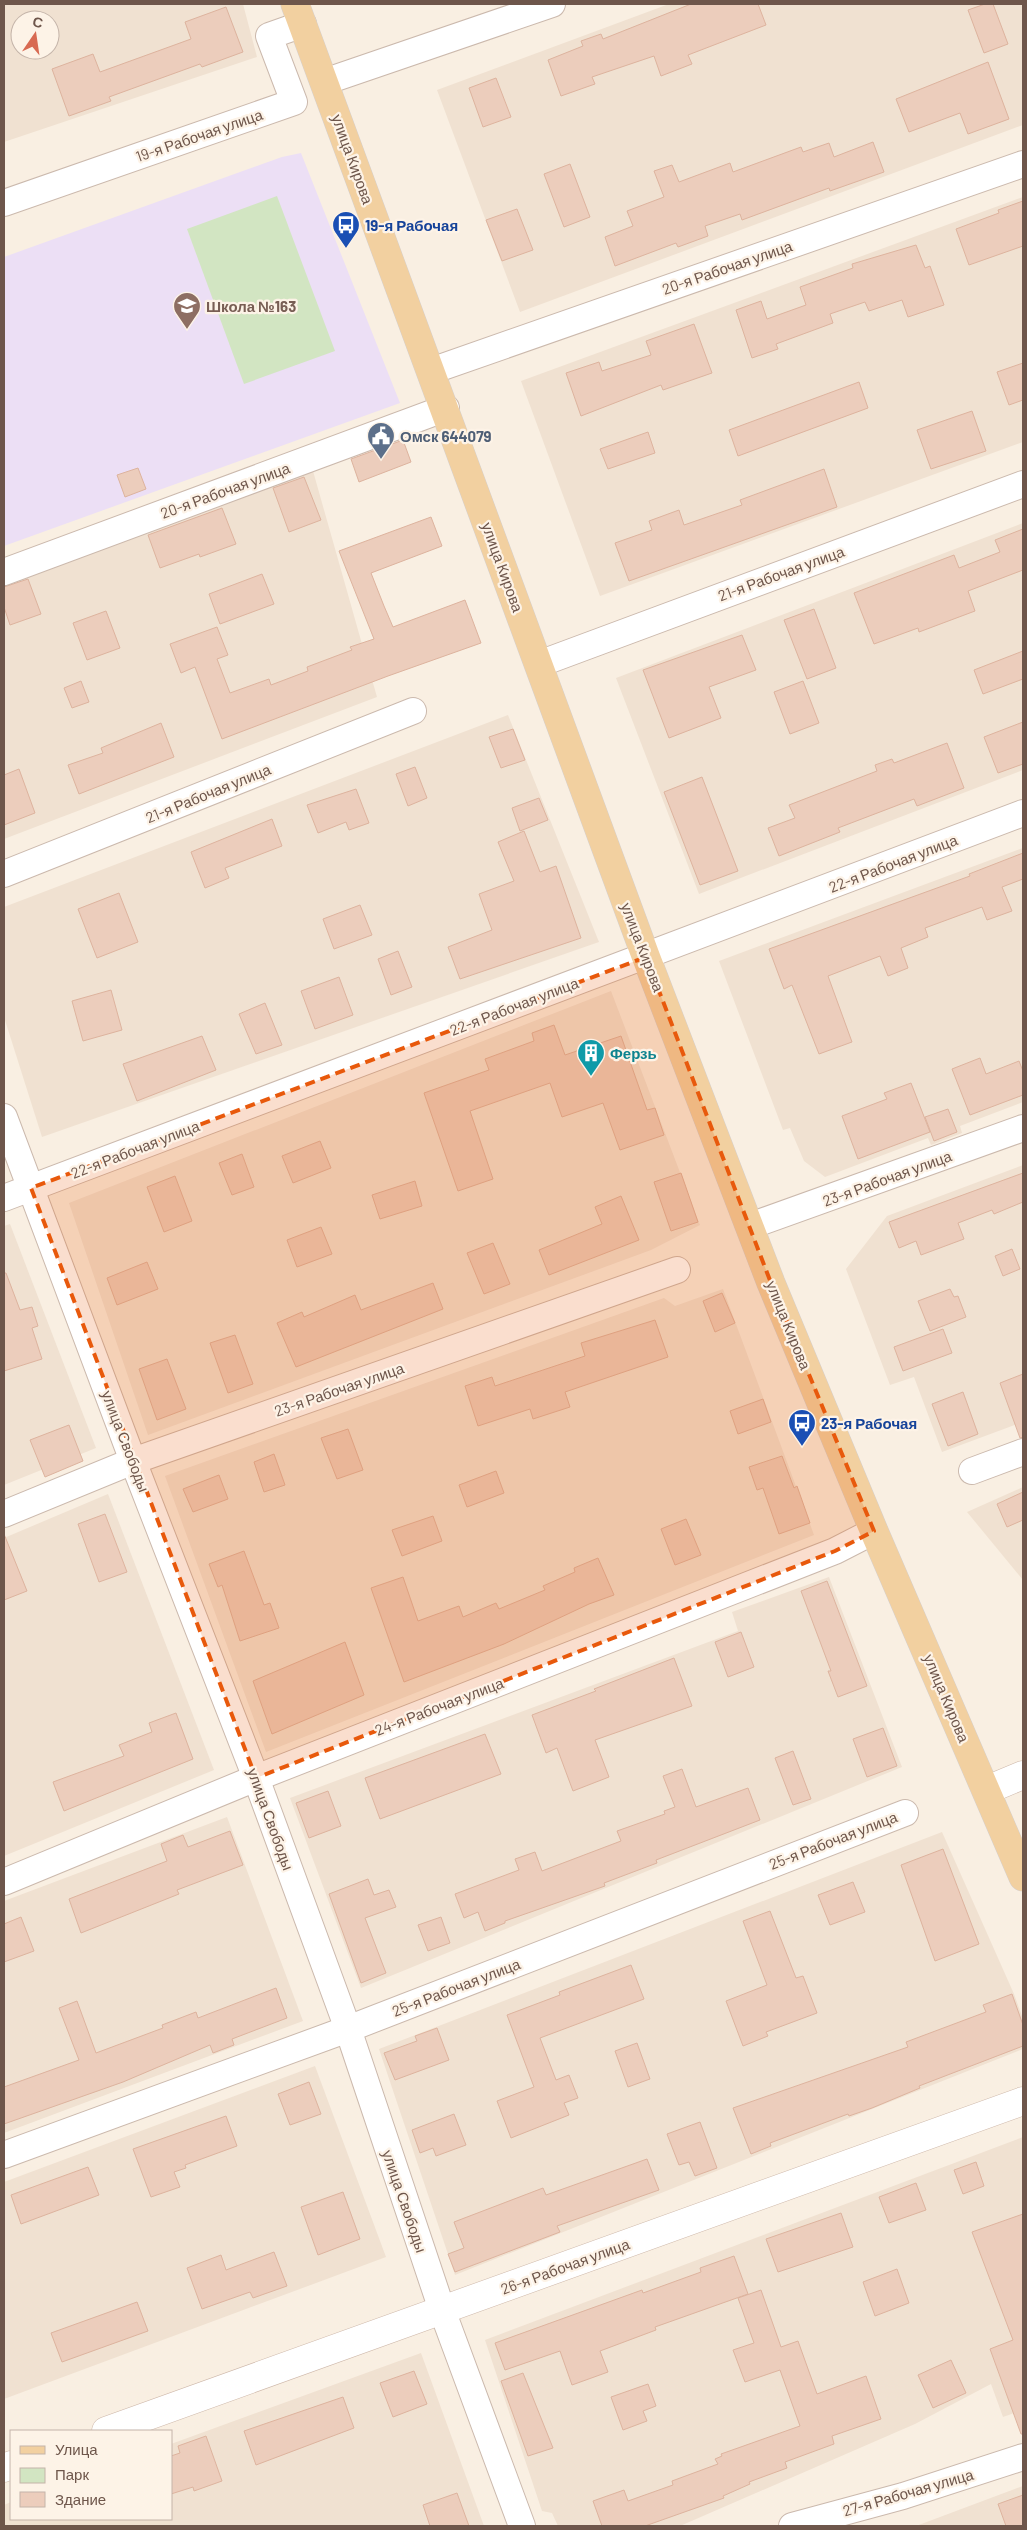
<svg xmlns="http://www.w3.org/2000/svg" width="1027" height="2530" font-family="Barlow,sans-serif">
  <rect width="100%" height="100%" fill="#f9efe2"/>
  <g fill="#f0e1d1" fill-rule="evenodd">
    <path d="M4,4H243L257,57L4,142ZM20,20H50V50H20Z"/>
    <path d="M669,4H1023V125L520,312L437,90Z"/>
    <path d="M1023,197V442L600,596L521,381Z"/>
    <path d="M313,471L377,697L4,839V585Z"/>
    <path d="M1023,523V770L699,894L616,678Z"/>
    <path d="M508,715L599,942L42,1137L4,1017V907Z"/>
    <path d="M1023,848V1102L960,1126L962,1133L931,1145L928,1138L825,1177L804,1161L790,1128L783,1130L719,961Z"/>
    <path d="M611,991L700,1225L651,1250L148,1435L69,1203Z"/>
    <path d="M1023,1165V1422L942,1452L914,1377L890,1385L846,1269L887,1216Z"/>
    <path d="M10,1224L96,1448L4,1485V1226Z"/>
    <path d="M723,1289L814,1535L266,1752L165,1476L664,1298L675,1306Z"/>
    <path d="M1023,1487V1580L967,1512Z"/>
    <path d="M108,1494L214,1770L4,1856V1538Z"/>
    <path d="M829,1577L902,1767L361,1988L290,1798L738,1631L732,1612Z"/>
    <path d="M227,1817L303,2021L4,2133V1901Z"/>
    <path d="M942,1832L1014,1994L1023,2019V2049L455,2275L379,2049Z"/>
    <path d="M315,2066L386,2257L4,2399V2182Z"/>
    <path d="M1023,2137V2410L1003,2417L991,2384L915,2424L680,2526H558L552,2513L542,2511L485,2340Z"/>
    <path d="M421,2353L484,2526H4V2505L11,2502V2519H171V2444Z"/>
    <path d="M1023,2486V2526H916Z"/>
  </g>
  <path fill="#ecdff5" d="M301,153L400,403L4,546V257L282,157Z"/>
  <path fill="#d2e5c2" d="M277,196L335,351L244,384L187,229Z"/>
  <g fill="#eccdbc" stroke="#ddb39e">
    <path d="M691,4H758L766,25L688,55L692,64L661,76L654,56L592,77L595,84L561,96L548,60L583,46L581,41L601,34L603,39Z"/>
    <path d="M985,4H993L1008,44L984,53L968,10Z"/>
    <path d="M226,7L243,52L202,67L200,64L109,97L111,101L69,116L52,69L93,54L100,72L191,39L185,22Z"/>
    <path d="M988,62L1009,119L968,134L960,113L909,132L896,99Z"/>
    <path d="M496,78L511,117L483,127L469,88Z"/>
    <path d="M873,142L884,172L830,191L829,188L742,220L740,214L705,226L708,236L678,247L676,243L615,266L605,237L633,226L627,211L664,197L654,171L672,165L679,182L730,163L733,172L801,147L803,152L829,143L834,157Z"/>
    <path d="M570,164L590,217L564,227L544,174Z"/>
    <path d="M1023,201V246L969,265L956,229L999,213L998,210Z"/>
    <path d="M517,209L533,250L502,261L486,220Z"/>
    <path d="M916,245L925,268L930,266L944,305L908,317L902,300L869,311L865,302L830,314L833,323L776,344L778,349L752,358L736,310L761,301L767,319L806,305L800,287L853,268L852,264Z"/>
    <path d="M694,324L712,373L663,390L661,385L581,416L566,373L599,362L602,371L651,355L646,341Z"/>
    <path d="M1023,363V400L1009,405L997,372Z"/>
    <path d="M859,382L868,408L738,456L729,430Z"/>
    <path d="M972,411L986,451L931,469L917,430Z"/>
    <path d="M648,432L655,453L608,469L600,449Z"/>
    <path d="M403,440L411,462L359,482L351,459Z"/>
    <path d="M138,468L146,489L125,497L117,475Z"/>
    <path d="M824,469L837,507L629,581L615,543L652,530L649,521L679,510L684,525L742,505L740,500Z"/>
    <path d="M304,477L321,520L289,532L273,488Z"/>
    <path d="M222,508L236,544L200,557L199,554L160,568L148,535Z"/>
    <path d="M431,517L442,546L371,573L384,606L393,627L465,600L481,643L388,676L222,739L195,667L181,673L170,644L217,627L228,655L217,659L230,693L269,679L271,685L308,671L307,667L352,650L350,647L374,639L339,551Z"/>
    <path d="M1023,529V570L968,591L975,611L919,632L918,628L874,644L854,593L954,555L959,568L1000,552L995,540Z"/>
    <path d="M262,574L274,604L220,624L209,594Z"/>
    <path d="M28,579L41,614L10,625L4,607V587Z"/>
    <path d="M814,609L836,668L807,679L784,620Z"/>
    <path d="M106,611L120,648L87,660L73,623Z"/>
    <path d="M742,635L756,670L709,687L721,718L669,738L643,670Z"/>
    <path d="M1023,651V679L983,694L974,670Z"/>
    <path d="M81,681L89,702L72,708L64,688Z"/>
    <path d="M803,681L819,723L790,734L774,692Z"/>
    <path d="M1023,722V764L998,773L984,737Z"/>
    <path d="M161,723L174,757L79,794L68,765L103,753L101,748Z"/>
    <path d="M513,729L525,760L501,768L489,737Z"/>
    <path d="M947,743L964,788L917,806L914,799L838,828L840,832L779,856L768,828L795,818L789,805L877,771L875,765L892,759L894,763Z"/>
    <path d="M415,767L427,798L408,806L396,774Z"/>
    <path d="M19,769L35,813L4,825V775Z"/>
    <path d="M702,777L738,871L700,885L664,792Z"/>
    <path d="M356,789L369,823L349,830L346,822L318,833L307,805Z"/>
    <path d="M539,798L548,820L520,831L512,808Z"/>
    <path d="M272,819L282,846L225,868L229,878L205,888L191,852Z"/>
    <path d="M524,831L540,872L556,866L581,938L460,979L448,947L492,930L479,894L514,881L498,842Z"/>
    <path d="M1023,853V879L1002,887L1012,911L987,920L982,907L925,928L928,937L901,948L908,968L888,976L880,956L828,976L852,1042L819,1054L792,985L784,989L769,949L970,876L969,874Z"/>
    <path d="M119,893L138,942L97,958L78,909Z"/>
    <path d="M360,905L372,935L334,949L323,919Z"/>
    <path d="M398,951L412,987L391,995L378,959Z"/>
    <path d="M339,977L353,1015L315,1029L301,991Z"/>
    <path d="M111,990L122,1030L83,1041L72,1001Z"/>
    <path d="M265,1003L282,1045L256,1054L239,1014Z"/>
    <path d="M554,1025L565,1055L621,1036L647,1110L655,1108L664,1135L620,1150L603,1103L562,1117L550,1083L470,1111L493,1179L458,1191L424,1093L489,1070L485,1059L534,1041L532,1033Z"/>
    <path d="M202,1036L216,1070L137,1101L123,1064Z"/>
    <path d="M980,1058L986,1074L1019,1061L1023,1071V1095L970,1115L952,1069Z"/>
    <path d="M911,1083L930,1132L858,1159L842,1116L887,1099L884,1093Z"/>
    <path d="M948,1109L957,1132L934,1141L925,1117Z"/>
    <path d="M320,1141L331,1168L293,1183L282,1156Z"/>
    <path d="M242,1154L254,1187L232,1195L219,1163Z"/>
    <path d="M681,1173L698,1222L671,1231L654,1182Z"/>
    <path d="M1023,1173V1202L994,1214L992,1210L958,1223L964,1239L921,1255L916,1241L899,1248L889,1222Z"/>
    <path d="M175,1176L192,1221L164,1232L147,1187Z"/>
    <path d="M415,1181L422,1206L380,1219L372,1195Z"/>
    <path d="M621,1196L639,1240L549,1275L539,1250L602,1224L595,1207Z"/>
    <path d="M321,1227L332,1254L297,1267L287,1240Z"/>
    <path d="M493,1243L510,1284L484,1294L467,1253Z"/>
    <path d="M1012,1249L1020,1269L1003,1276L995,1256Z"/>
    <path d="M147,1262L158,1289L117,1305L107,1278Z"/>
    <path d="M4,1273H6L20,1310L32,1307L38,1326L32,1328L42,1359L4,1371Z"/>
    <path d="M433,1283L443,1309L296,1367L277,1323L302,1312L304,1317L355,1295L361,1310Z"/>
    <path d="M950,1289L954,1297L958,1296L966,1317L930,1331L918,1301Z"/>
    <path d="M722,1293L735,1323L715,1332L703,1301Z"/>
    <path d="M655,1320L668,1357L565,1392L570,1407L533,1419L530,1409L478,1426L465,1386L492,1377L495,1386L585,1356L581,1343Z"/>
    <path d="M943,1329L952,1353L903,1371L894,1347Z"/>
    <path d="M235,1335L253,1384L228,1393L210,1343Z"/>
    <path d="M167,1359L186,1409L157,1420L139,1369Z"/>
    <path d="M1023,1374V1437L1020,1438L1000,1383Z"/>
    <path d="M963,1392L978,1434L948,1446L932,1404Z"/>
    <path d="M763,1399L771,1422L738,1434L730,1411Z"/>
    <path d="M69,1425L83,1461L45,1477L30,1440Z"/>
    <path d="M348,1429L363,1470L337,1479L321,1438Z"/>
    <path d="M274,1454L285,1485L264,1492L254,1462Z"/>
    <path d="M782,1456L794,1488L797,1486L810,1523L779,1534L763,1488L757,1490L749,1467Z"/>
    <path d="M496,1471L504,1493L467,1507L459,1485Z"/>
    <path d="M219,1475L228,1499L193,1512L183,1489Z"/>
    <path d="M1023,1492V1520L1007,1527L997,1504Z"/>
    <path d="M105,1514L127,1572L99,1582L78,1524Z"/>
    <path d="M433,1516L442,1541L402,1556L392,1530Z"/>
    <path d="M686,1519L701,1555L675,1565L661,1529Z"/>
    <path d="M4,1534L27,1591L4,1600Z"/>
    <path d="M244,1551L264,1605L270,1603L279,1628L240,1641L222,1585L218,1587L209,1564Z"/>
    <path d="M598,1558L614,1595L589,1604L504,1644L404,1682L371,1588L403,1577L418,1621L459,1606L463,1617L496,1603L499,1609L545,1590L543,1586L575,1572L574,1568Z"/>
    <path d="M827,1581L867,1686L838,1697L828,1671H831L801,1591Z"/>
    <path d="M741,1632L754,1667L728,1677L715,1642Z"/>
    <path d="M345,1642L364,1695L272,1734L253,1681Z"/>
    <path d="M674,1658L692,1706L595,1740L609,1777L573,1791L557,1748L546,1753L532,1715L596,1691L594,1689Z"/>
    <path d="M176,1713L193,1759L64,1811L53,1782L124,1756L119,1745L152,1732L149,1723Z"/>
    <path d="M883,1728L897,1766L867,1777L853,1739Z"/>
    <path d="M485,1734L501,1774L380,1819L365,1778Z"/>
    <path d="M793,1751L811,1799L793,1805L775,1758Z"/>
    <path d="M682,1769L696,1807L748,1788L760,1820L656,1860L657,1863L604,1883L605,1886L505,1921V1923L485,1931L478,1912L464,1918L455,1894L519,1870L515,1859L535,1852L542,1871L621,1841L617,1831L665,1814L664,1811L675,1807L663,1776Z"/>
    <path d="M328,1791L341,1826L309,1838L296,1803Z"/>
    <path d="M230,1831L243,1865L177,1890L179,1894L81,1933L69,1899L167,1861L161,1844L183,1835L188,1847Z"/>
    <path d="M943,1849L979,1944L935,1961L901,1865Z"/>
    <path d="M368,1879L374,1895L389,1890L396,1907L365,1918L386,1973L361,1983L329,1894Z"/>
    <path d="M853,1882L865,1912L830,1925L818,1895Z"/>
    <path d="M770,1911L796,1978L803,1976L817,2013L766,2032L768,2036L743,2046L726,2001L767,1985L743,1921Z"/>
    <path d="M21,1917L34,1951L4,1962V1924Z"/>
    <path d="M441,1917L450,1943L428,1951L418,1925Z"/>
    <path d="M631,1965L644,1999L540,2038L556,2080L569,2075L578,2098L564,2103L569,2115L511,2138L497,2101L534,2087L507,2015L560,1995L559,1992Z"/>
    <path d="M276,1988L287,2018L232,2039L234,2045L213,2053L210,2045L123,2082L4,2124V2087L79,2060L59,2008L77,2001L96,2053L163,2028L162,2025L196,2012L198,2018Z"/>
    <path d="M1012,1994L1023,2025V2046L919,2086L920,2088L872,2108L849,2116L848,2114L770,2143L771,2146L751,2154L733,2108L908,2047L906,2042L986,2012L983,2005Z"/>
    <path d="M437,2028L449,2060L395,2080L384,2053L417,2041L415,2036Z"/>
    <path d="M637,2043L650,2079L628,2087L615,2051Z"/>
    <path d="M309,2082L321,2114L290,2125L278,2094Z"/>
    <path d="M454,2114L466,2145L436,2156L433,2148L420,2153L412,2130Z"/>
    <path d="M226,2116L237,2146L185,2165L186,2168L174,2172L180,2187L151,2197L133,2149Z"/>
    <path d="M700,2122L717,2168L695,2176L689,2162L679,2165L667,2134Z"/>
    <path d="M647,2159L659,2190L557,2226L560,2232L455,2272L448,2254L464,2248L454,2222L543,2188L546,2195Z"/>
    <path d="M976,2162L984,2186L963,2194L954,2170Z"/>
    <path d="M88,2167L99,2195L21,2224L11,2195Z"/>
    <path d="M916,2183L926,2210L889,2223L879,2197Z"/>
    <path d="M343,2192L360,2239L318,2255L301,2207Z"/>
    <path d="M841,2213L853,2247L778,2272L766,2239Z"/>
    <path d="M1023,2214V2434H1021L990,2349L1013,2340L972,2232Z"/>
    <path d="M274,2252L287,2286L253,2298L250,2292L202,2309L187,2268L221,2255L226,2270Z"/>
    <path d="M734,2256L748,2294L655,2327L656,2330L600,2351L608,2372L572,2385L560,2351L505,2370L495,2343L642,2290L643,2293L701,2272L700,2268Z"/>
    <path d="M897,2269L909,2303L875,2316L863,2282Z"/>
    <path d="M761,2290L781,2347L798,2341L817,2394L866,2376L881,2419L832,2436L834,2444L785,2462L787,2468L749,2482L750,2484L723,2496L724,2498L645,2526H602L593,2501L624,2490L628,2501L673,2485L672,2481L718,2464L715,2459L722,2456L721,2454L800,2426L780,2370L745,2382L733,2350L754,2343L738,2298Z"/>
    <path d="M137,2302L148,2331L62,2362L51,2333Z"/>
    <path d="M951,2360L966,2393L933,2408L918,2375Z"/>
    <path d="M414,2371L427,2404L393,2417L380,2383Z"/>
    <path d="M523,2373L553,2448L528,2456L501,2381Z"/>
    <path d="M648,2384L656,2406L643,2411L647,2421L623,2430L611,2397Z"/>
    <path d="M343,2397L354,2428L256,2465L244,2431Z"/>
    <path d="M206,2436L222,2481L194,2491L193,2487L171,2494V2456L180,2453L178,2446Z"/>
    <path d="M457,2493L469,2526H430L423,2505Z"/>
    <path d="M1023,2495V2526H1006L998,2504Z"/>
  </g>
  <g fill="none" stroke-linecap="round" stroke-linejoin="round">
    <defs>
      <g id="street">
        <path d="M324,82L552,4"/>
        <path d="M4,203L294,102L269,36L303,24"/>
        <path d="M431,371L1023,164"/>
        <path d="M4,572L446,408"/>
        <path d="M539,664L1023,484"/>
        <path d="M4,874L413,711"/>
        <path d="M4,1117L133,1461L256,1778L348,2029L442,2310L522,2526"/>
        <path d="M4,1198L1023,813"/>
        <path d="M750,1226L1023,1128"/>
        <path d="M972,1471L1023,1452"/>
        <path d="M4,1514L133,1461L677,1270"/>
        <path d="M4,1882L256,1778L835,1551L874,1531"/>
        <path d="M4,2155L348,2029L905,1813"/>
        <path d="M792,2526L903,2496L1023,2457"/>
      </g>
      <g id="secondary">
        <path d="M987,1790L1023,1775"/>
        <path d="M106,2431L1023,2101"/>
        <path d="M4,2468L11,2465"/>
      </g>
      <path id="primary" d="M295,4L646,957L771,1283L874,1531L1023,1877"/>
    </defs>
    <use href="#street" stroke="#cbb9ad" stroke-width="28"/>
    <use href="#secondary" stroke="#ceb8aa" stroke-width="29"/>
    <use href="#primary" stroke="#d6d0cd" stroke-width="29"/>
    <use href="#street" stroke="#fff" stroke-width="26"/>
    <use href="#secondary" stroke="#fff" stroke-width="28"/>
    <use href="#primary" stroke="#f2d0a0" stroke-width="28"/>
  </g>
  <path fill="#e8590c" fill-opacity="0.2" stroke="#e8590c" stroke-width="4" stroke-dasharray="10 6" stroke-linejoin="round" d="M646,957L771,1283L874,1531L835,1551L256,1778L31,1188Z"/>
  <defs>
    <symbol id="bus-pin" viewBox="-11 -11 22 30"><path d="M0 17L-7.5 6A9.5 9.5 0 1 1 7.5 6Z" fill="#1a4fb4" stroke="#fdf3e7"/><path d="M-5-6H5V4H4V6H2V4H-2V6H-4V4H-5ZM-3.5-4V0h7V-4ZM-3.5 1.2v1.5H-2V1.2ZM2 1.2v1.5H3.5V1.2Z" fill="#fff"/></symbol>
    <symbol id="school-pin" viewBox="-11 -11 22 30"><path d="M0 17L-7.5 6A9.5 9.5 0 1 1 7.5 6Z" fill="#8d6e63" stroke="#fdf3e7"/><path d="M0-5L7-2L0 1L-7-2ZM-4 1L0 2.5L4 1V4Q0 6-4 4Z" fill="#fff"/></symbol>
    <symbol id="civic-pin" viewBox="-11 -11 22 30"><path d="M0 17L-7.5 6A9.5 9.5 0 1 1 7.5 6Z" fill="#5c6f8a" stroke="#fdf3e7"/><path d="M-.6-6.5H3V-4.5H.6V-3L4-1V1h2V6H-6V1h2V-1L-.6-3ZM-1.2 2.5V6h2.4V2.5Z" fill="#fff"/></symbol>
    <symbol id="building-pin" viewBox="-11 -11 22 30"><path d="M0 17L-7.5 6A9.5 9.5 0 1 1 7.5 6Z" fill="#0f9aa8" stroke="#fdf3e7"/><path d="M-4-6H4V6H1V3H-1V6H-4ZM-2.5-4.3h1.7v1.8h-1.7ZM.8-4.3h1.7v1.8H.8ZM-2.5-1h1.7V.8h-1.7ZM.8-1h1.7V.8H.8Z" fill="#fff"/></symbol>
  </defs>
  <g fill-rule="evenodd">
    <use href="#bus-pin" x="330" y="209" width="32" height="43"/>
    <use href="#school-pin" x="171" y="290" width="32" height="43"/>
    <use href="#civic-pin" x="365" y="420" width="32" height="43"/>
    <use href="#building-pin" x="575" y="1037" width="32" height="43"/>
    <use href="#bus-pin" x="786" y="1407" width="32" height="43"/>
  </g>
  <g text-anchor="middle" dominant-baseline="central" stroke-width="4.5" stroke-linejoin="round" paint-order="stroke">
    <g font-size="15" fill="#6e564b" stroke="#fdf3e7">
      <text transform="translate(199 135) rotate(-19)">19-я Рабочая улица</text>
      <text transform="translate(353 159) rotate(70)">улица Кирова</text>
      <text transform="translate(727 267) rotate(-19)">20-я Рабочая улица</text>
      <text transform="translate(225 490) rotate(-20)">20-я Рабочая улица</text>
      <text transform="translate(503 567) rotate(70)">улица Кирова</text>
      <text transform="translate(781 573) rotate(-20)">21-я Рабочая улица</text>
      <text transform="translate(208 793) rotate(-22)">21-я Рабочая улица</text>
      <text transform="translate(893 863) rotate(-21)">22-я Рабочая улица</text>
      <text transform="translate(643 947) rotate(69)">улица Кирова</text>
      <text transform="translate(514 1006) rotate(-21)">22-я Рабочая улица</text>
      <text transform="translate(135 1149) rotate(-21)">22-я Рабочая улица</text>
      <text transform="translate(887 1178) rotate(-20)">23-я Рабочая улица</text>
      <text transform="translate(789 1325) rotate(68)">улица Кирова</text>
      <text transform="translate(339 1389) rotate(-19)">23-я Рабочая улица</text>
      <text transform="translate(126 1441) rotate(69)">улица Свободы</text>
      <text transform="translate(947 1698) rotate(67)">улица Кирова</text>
      <text transform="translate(439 1706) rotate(-21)">24-я Рабочая улица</text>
      <text transform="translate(271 1819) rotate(70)">улица Свободы</text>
      <text transform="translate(833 1840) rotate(-21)">25-я Рабочая улица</text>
      <text transform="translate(456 1987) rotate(-21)">25-я Рабочая улица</text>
      <text transform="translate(405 2201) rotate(71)">улица Свободы</text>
      <text transform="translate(565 2266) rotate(-20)">26-я Рабочая улица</text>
      <text transform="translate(908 2492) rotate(-16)">27-я Рабочая улица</text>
    </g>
    <g font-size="15" font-weight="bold" fill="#164399" stroke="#fdf3e7" text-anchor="start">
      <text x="365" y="225">19-я Рабочая</text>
      <text x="821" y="1423">23-я Рабочая</text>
    </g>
    <g font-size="15" font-weight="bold" fill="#785e54" stroke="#fdf3e7" text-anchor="start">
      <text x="206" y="306">Школа №163</text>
    </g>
    <g font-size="15" font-weight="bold" fill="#4e5e75" stroke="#fdf3e7" text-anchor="start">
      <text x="400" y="436">Омск 644079</text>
    </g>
    <g font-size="15" font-weight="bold" fill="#0d838f" stroke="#fdf3e7" text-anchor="start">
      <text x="610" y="1053">Ферзь</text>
    </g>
  </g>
  <rect width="1027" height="2530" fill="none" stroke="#6e564b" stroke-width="10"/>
  <rect x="10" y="2430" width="162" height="90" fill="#fdf3e7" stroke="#c4b4a9"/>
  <rect x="20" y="2446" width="25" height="8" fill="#f2d0a0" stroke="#c4b4a9"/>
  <text x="55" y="2455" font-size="15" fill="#6e564b">Улица</text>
  <rect x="20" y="2468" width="25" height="15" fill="#d2e5c2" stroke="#c4b4a9"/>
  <text x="55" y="2480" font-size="15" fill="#6e564b">Парк</text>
  <rect x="20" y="2492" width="25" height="15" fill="#eccdbc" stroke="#c4b4a9"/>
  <text x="55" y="2505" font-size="15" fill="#6e564b">Здание</text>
  <g transform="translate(35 35) rotate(13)"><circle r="24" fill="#fdf3e7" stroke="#c4b4a9"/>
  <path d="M0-4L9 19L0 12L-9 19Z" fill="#d86a52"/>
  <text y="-8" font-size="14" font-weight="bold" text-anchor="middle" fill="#6e564b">С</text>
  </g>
</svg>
